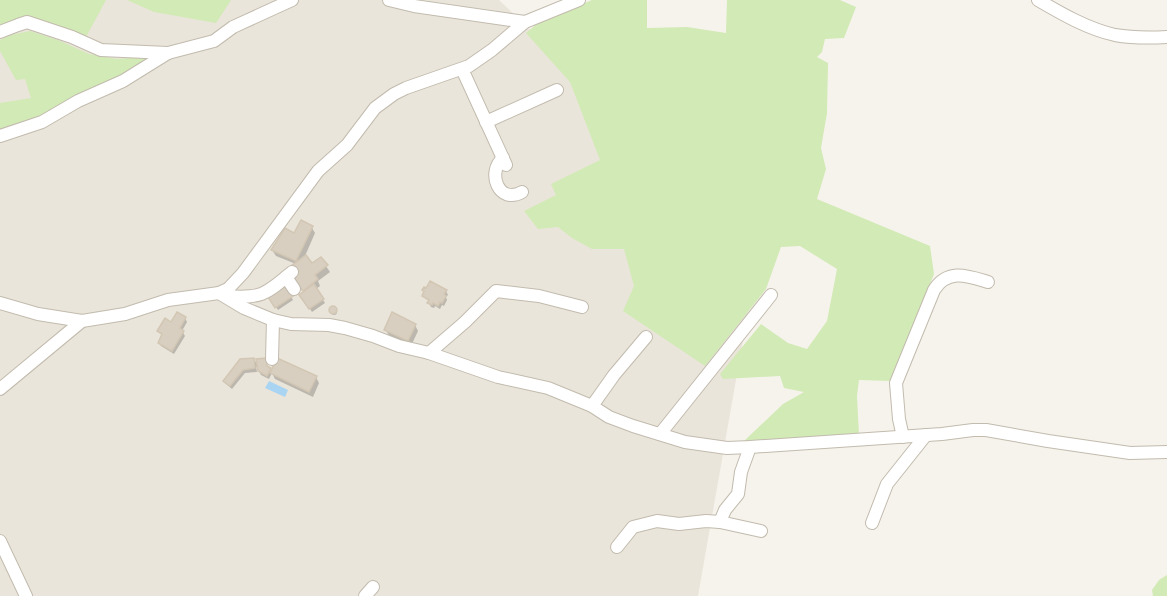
<svg xmlns="http://www.w3.org/2000/svg" width="1167" height="596" font-family="'PT Sans',sans-serif">
  <rect width="100%" height="100%" fill="#f6f3ec"/>
  <path fill="#eae5da" d="M0,0H499L759,249L698,596H0Z"/>
  <g fill="#d2eab5">
    <path d="M0,0H106L86,37L26,17L19,18L0,27Z"/>
    <path d="M127,0H231L216,23L154,12Z"/>
    <path d="M592,0H647V28L687,27L726,33L727,0H840L856,7L844,38L825,39L822,52L817,57L828,63L827,113L821,148L826,169L817,199L930,246L934,274L891,381L859,380L857,396L859,435L744,441L783,404L804,392L784,388L780,376L723,379L720,374L761,324L788,343L807,349L827,321L837,269L800,246L781,247L766,289L705,366L623,311L634,286L624,249H592L572,238L558,227L538,229L524,211L556,195L551,184L600,160L570,82L526,33L538,23Z"/>
    <path d="M30,31L58,40L89,54L117,59L152,56L121,76L89,89L58,105L37,120L0,132V103L31,98L25,79L16,80L0,51V40L10,35Z"/>
    <path d="M1167,575V596H1153L1152,590L1159,580Z"/>
  </g>
  <path fill="#a9d4f2" d="M269,381L288,390L285,397L265,388Z"/>
  <g fill="#0003">
    <path d="M312,228L315,233L305,256L312,265L326,266L330,272L318,281L320,286L316,289L325,303L312,312L301,295L304,292L297,284L296,264L276,256L272,250L294,235Z"/>
    <path d="M285,287L293,300L278,310L270,297Z"/>
    <path d="M446,291L448,295L446,297L447,300L444,306L442,305L440,309L435,306L434,308L431,307L429,303L430,301L426,299L424,296Z"/>
    <circle cx="334" cy="312" r="3"/>
    <path d="M185,318L187,322L182,331L185,336L174,354L161,346L159,343L163,336L159,331L171,324Z"/>
    <path d="M415,325L418,331L411,346L389,336L386,330Z"/>
    <path d="M254,359L259,368L265,360L268,368L272,373L316,377L319,383L313,397L275,379L272,373L269,379L261,375L256,366L257,372L245,373L232,389L226,384L224,381Z"/>
  </g>
  <g fill="#d8cfc1" stroke="#d3c7b4" stroke-width="1.5">
    <path d="M301,220L313,226L296,261L271,250L285,228L294,233Z"/>
    <path d="M306,255L312,263L321,257L328,265L315,275L318,279L303,291L292,277L297,273L291,266Z"/>
    <path d="M430,281L447,290L444,294L446,296L442,303L440,302L438,306L433,303L432,305L427,303L429,300L422,296L424,291L422,290L424,287L426,288Z"/>
    <path d="M314,284L324,299L309,309L299,295Z"/>
    <path d="M285,285L293,296L275,308L268,297Z"/>
    <circle cx="333" cy="310" r="4"/>
    <path d="M177,312L186,317L180,328L184,331L172,351L158,343L162,334L157,331L165,318L171,322Z"/>
    <path d="M392,312L416,324L408,341L384,330Z"/>
    <path d="M254,358L255,368L243,370L230,386L223,381L240,359Z"/>
    <path d="M266,358L267,366L271,368L267,376L258,371L256,359Z"/>
    <path d="M277,358L317,376L309,392L270,373Z"/>
  </g>
  <g fill="none" stroke-linecap="round" stroke-linejoin="round">
    <defs>
      <g id="minor">
        <path d="M389,0L414,6L525,22"/>
        <path d="M1038,0C1062,14 1088,29 1115,35C1132,38 1150,38 1167,37"/>
        <path d="M0,32L18,25L27,22L72,37L101,50L168,53"/>
        <path d="M462,69L506,165"/>
        <path d="M486,122L557,90"/>
        <path d="M0,136L42,122L78,101L123,81L168,53L214,41L233,27L292,0"/>
        <path d="M503,158C486,173 499,205 522,192"/>
        <path d="M286,277L294,289"/>
        <path d="M219,293L244,308L273,320L291,324L329,325L345,328L373,336L399,346L429,353L498,377L548,388L592,406L609,417L633,426L685,442L727,448L750,447L942,434L973,430H986L1048,441L1130,453L1167,452"/>
        <path d="M226,296C262,299 266,294 292,272"/>
        <path d="M0,303L38,314L82,321"/>
        <path d="M429,353L465,322L496,291L539,296L582,307"/>
        <path d="M272,359L273,320"/>
        <path d="M0,389L82,321L125,314L168,300L219,293L228,289L243,273L318,171L347,145L375,108L394,94L406,88L469,66L492,50L525,22L579,0"/>
        <path d="M592,406L614,375L646,337"/>
        <path d="M660,434L771,295"/>
        <path d="M903,437L899,419L896,383L934,290C948,268 968,276 988,282"/>
        <path d="M750,447L741,472L738,494L725,510L720,522L761,531"/>
        <path d="M872,523L887,484L926,435"/>
        <path d="M0,541L26,596"/>
        <path d="M617,547L633,527L657,521L679,524L706,521L720,522"/>
        <path d="M365,596L373,587"/>
      </g>
    </defs>
    <use href="#minor" stroke="#c2bbae" stroke-width="14"/>
    <use href="#minor" stroke="#fff" stroke-width="12"/>
  </g>
</svg>
